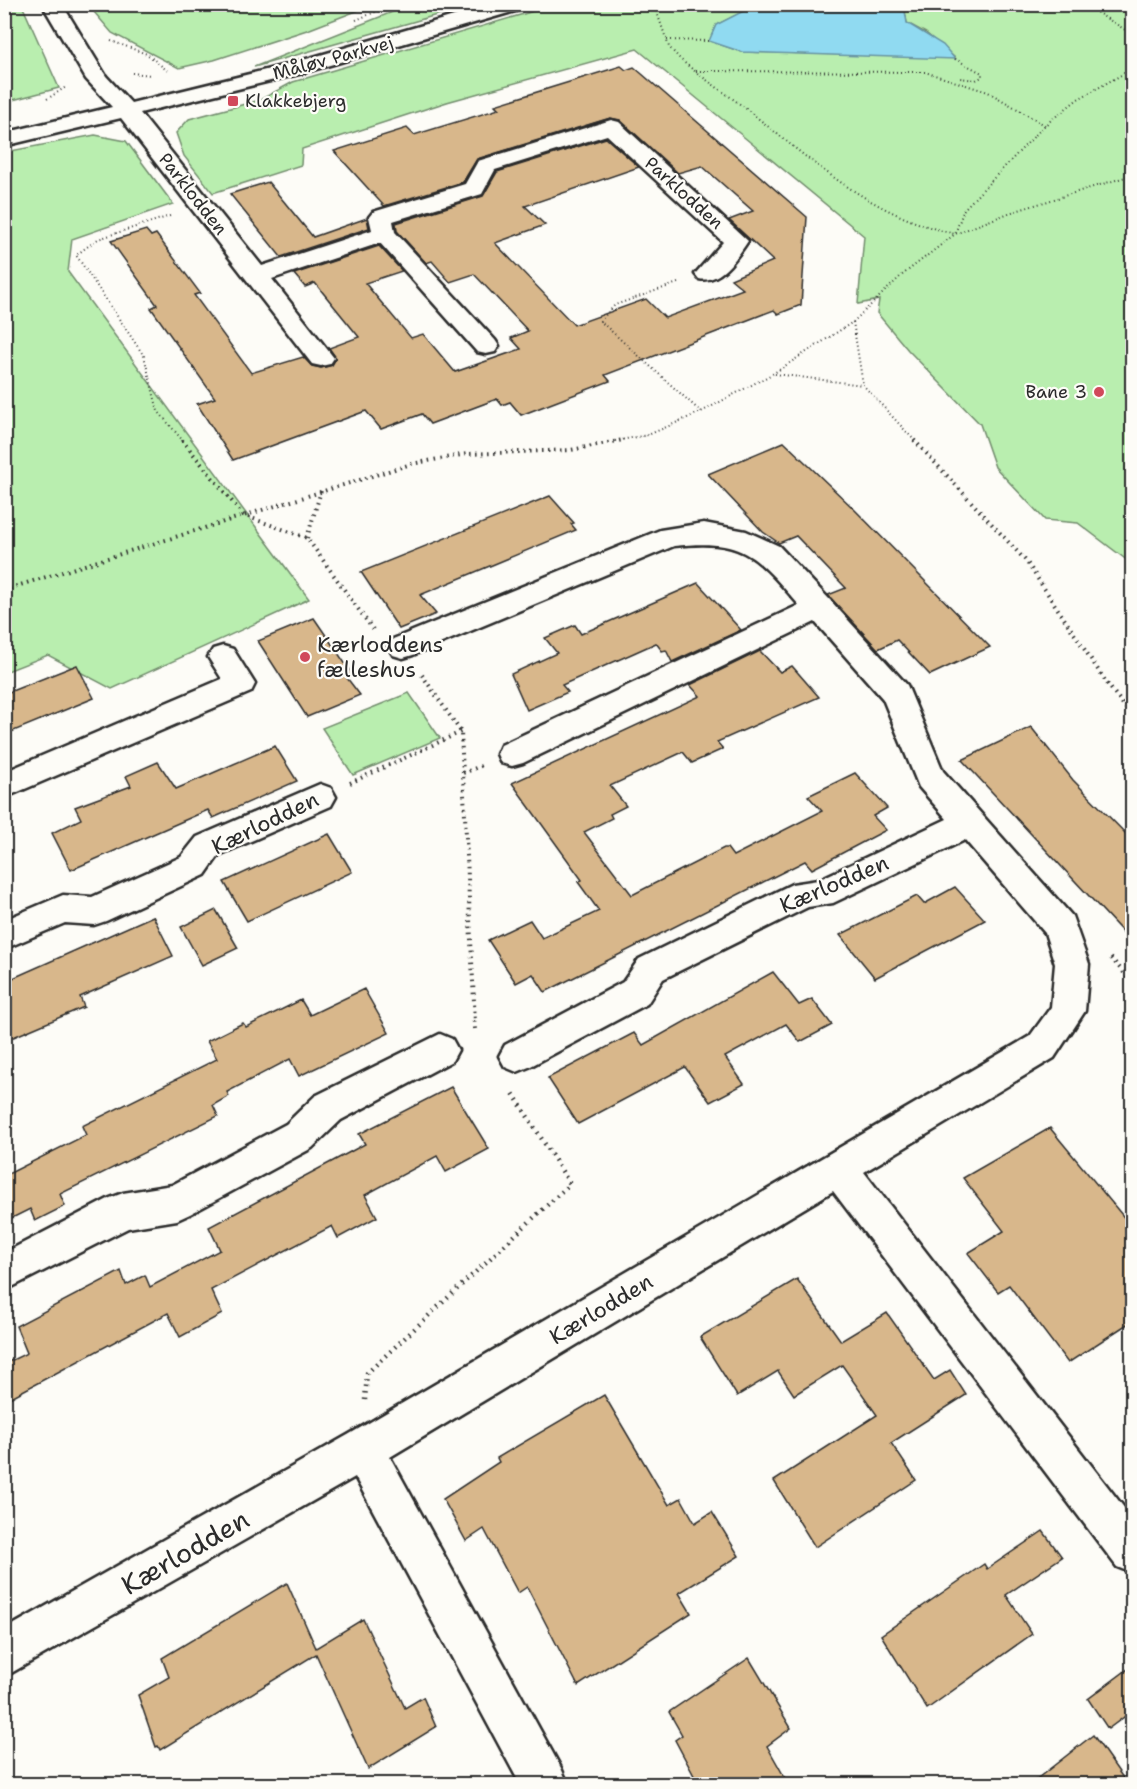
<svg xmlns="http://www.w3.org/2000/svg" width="1137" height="1789" font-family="'Shantell Sans',sans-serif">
  <rect width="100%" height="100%" fill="#fdfcf7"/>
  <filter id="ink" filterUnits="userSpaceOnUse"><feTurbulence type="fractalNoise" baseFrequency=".0167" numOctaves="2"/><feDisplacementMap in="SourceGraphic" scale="12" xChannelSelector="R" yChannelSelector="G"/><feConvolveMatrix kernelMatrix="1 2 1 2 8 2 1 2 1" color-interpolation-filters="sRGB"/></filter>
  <g filter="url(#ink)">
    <g fill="#b9eeaf" stroke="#728c6d" stroke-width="1.5">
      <path d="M410,4L472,5L254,67L410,5Z"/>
      <path d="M4,5H22L59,88L5,102Z"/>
      <path d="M88,5H372L310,29L214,60L179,68L112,33Z"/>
      <path d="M554,5H757L716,25L710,41L742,52L955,58L926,33L907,23L904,5H1132V564L1078,523L1045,520L995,467L980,424L908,350L877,313L879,300L858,304L864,236L637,49L447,102L302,149L301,165L213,193L184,156L176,133L189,119L260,100L293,82Z"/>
      <path d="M95,135L126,141L173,204L72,239L68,272L309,599L112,689L48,655L5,672V152Z"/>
      <path d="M409,693L440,738L353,775L322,728Z"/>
    </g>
    <path fill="#90daf1" stroke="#6894a2" stroke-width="1.5" d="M757,4L904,5L907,23L943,45L955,59L742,52L709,41L716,25Z"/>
    <g fill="#d8b78b" stroke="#2b2b2b" stroke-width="1.5">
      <path d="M621,66L626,70L634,67L807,217L801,305L778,314L774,310L605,375L610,381L521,415L510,402L502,405L497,399L430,424L422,414L381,429L366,411L233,460L197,404L215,398L151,308L157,305L111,241L146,230L151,236L156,234L200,293L194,295L251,373L303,357L312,366L321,368L332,365L336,358L329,348L359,337L315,283L305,287L294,274L379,246L402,271L365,283L411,338L423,334L455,372L521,349L511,338L528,331L474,274L450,282L432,261L426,263L397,231L396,223L483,196L497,172L606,138L639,167L525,206L545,225L495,243L574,325L646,299L665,318L743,289L731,279L773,261L729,220L753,211L702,166L678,173L620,120L610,118L477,159L463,182L384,206L334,151L407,128L414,135L499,109L495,105Z"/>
      <path d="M268,182L313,237L367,218L369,228L281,257L230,194Z"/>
      <path d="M784,442L852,507L990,647L930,675L897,640L878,649L828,595L846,588L796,536L779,543L763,532L708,474Z"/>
      <path d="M550,496L574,523L571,524L576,530L420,595L436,614L399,629L361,572Z"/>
      <path d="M698,583L741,630L672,662L666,650L662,651L656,643L562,685L568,692L527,710L511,674L557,653L545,638L575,625L581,634Z"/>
      <path d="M314,618L353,675L347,678L360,695L307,717L258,641Z"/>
      <path d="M760,651L780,672L792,666L819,697L717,742L723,749L692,763L683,752L610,786L626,806L610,814L612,818L584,832L632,895L724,848H727L733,856L822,811L808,796L855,773L887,808L873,816L886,830L812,869L805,861L545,992L533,974L516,983L488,940L530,920L542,938L599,911L578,882L582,880L512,783L700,696L690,685Z"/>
      <path d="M77,665L94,698L4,735V694Z"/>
      <path d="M1031,727L1073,780L1132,840V942L962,760Z"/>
      <path d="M275,746L297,781L213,818L208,810L71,870L52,833L81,819L75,807L131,786L126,776L158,762L176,789Z"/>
      <path d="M329,834L352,872L247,921L224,882Z"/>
      <path d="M955,887L985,920L875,978L840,935L917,896L924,904Z"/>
      <path d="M216,910L238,948L202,965L181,927Z"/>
      <path d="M153,916L173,956L80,997L84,1007L4,1041V982Z"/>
      <path d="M773,972L799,1005L812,999L832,1025L800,1042L786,1024L725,1057L744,1084L710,1102L685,1067L578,1124L548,1078L634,1033L643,1045Z"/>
      <path d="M364,989L389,1033L299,1076L290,1059L227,1092L229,1096L213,1105L218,1116L60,1194L65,1206L35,1221L30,1209L4,1222V1176L86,1135L82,1126L217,1059L207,1041L243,1023L246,1027L301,1000L310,1015Z"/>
      <path d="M451,1087L489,1149L446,1172L437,1156L365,1195L377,1217L338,1238L332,1226L211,1290L222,1314L180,1337L168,1313L4,1401V1364L27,1353L16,1326L121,1271L126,1285L145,1275L150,1287L220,1250L209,1227L350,1152L365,1144L359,1134Z"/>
      <path d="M1050,1128L1132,1227V1321L1068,1363L1009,1285L998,1292L968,1253L1004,1231L963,1178Z"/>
      <path d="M797,1279L841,1341L887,1313L934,1380L950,1370L966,1395L891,1443L916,1480L815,1547L774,1481L877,1415L842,1365L794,1395L778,1371L737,1396L700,1337Z"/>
      <path d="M604,1395L669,1505L681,1498L695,1523L712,1512L739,1556L679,1593L691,1613L578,1686L527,1587L518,1593L484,1529L466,1541L443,1499L499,1462L497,1458Z"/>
      <path d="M1043,1531L1062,1557L1006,1595L1032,1634L927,1709L881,1635L984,1564L987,1569Z"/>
      <path d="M287,1583L316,1648L363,1619L405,1708L423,1697L436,1727L368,1769L316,1654L160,1750L158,1746L156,1747L138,1695L169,1677L162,1658Z"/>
      <path d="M749,1658L791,1728L767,1746L789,1785H699L675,1740L682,1735L669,1712Z"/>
      <path d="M1132,1666V1711L1108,1729L1088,1699Z"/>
      <path d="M1093,1735L1128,1785H1029Z"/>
    </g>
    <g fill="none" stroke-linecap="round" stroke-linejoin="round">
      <defs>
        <g id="minor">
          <path d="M42,4H62L106,76L131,103L286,65L495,4H529L526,8L299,74L140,113L262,266L372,230L369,217L373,212L465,184L478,161L611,120L619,122L748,241C737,257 720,284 699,279L695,274L723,242L607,135L495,170L482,194L393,221L395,232L495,340L499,346L495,352L486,354L477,352L380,243L272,279L334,358L330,364L321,366L312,364L121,118L4,146V133L112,107L86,79Z"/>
          <path d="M704,523L746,531L779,546L830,600L907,685L943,771L1072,916L1089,964L1085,1011L1054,1058L864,1172L1132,1518V1573L1117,1567L833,1191L390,1457L561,1768L568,1784H520L355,1477L4,1677V1630L348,1435L1030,1036L1051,1007L1055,964L1045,933L965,840L833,903L808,907L663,979L647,1004L529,1067L517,1072L505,1067L499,1056L505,1045L623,982L639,959L792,884L818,880L947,819L919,787L883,699L815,622L523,763L512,766L501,763L497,754L501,745L799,605C756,556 744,538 674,546L413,655L403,658L393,655L388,647L393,639L660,530Z"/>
          <path d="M223,646L233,649L255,684L251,692L4,798V772L222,679L208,657L213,649Z"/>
          <path d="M320,784L331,788L336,797L331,806L219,855L205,875L106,921L94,925L65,923L4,949V920L63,895L92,897L181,857L197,837Z"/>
          <path d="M440,1034L452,1039L458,1050L452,1061L341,1120L312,1148L190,1214L177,1220L128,1228L4,1291V1253L110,1198L123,1193L172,1185L286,1124L315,1096Z"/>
        </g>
      </defs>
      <use href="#minor" stroke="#2b2b2b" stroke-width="5"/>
      <g stroke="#2b2b2b" stroke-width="2" stroke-dasharray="1 3" stroke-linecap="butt">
        <path d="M654,4L669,47L680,59C702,78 726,93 749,111C815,164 871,215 955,234L964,209L1045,125L1078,99L1123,74L1132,65"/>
        <path d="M1083,4L1132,34"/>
        <path d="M356,20L394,4"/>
        <path d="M667,40L709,41"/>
        <path d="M111,41L147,54L169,72"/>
        <path d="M955,59L982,73V77L976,80L960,78"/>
        <path d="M696,71L925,72L988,92L1045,125"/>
        <path d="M132,73L151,75"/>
        <path d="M47,99L66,87"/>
        <path d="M170,216L98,239L76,255L144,356L158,411L183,441"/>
        <path d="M678,283L615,305L600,321L701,412"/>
        <path d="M853,322L863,385"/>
        <path d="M775,374L863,385L915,441"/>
        <path d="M615,441L648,435L701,412L774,373L853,322L901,276L955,234L1009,213L1132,175"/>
      </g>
      <g stroke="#2b2b2b" stroke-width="4" stroke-dasharray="1.5 4.5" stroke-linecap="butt">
        <path d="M182,440L243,515L307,538L374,631"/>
        <path d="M914,440L1026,561L1108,685L1132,716"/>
        <path d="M307,538L321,491"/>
        <path d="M4,590L411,464L467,454L571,450L623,440"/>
        <path d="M422,675L461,732L475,1023"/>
        <path d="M463,773L481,766"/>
        <path d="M350,783L461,732"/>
        <path d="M1111,958L1132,982"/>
      </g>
      <g stroke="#2b2b2b" stroke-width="4.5" stroke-dasharray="1.5 5" stroke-linecap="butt">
        <path d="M474,1021L475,1033"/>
        <path d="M365,1400L367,1373L570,1184L511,1090"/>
      </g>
      <use href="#minor" fill="#fdfcf7" fill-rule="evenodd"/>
    </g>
  </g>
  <g fill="#d1495b" stroke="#fdfcf7" stroke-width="2">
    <rect x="227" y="95" width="12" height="12" rx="3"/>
    <circle cx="1099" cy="392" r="6"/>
    <circle cx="305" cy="657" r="6"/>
  </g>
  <g text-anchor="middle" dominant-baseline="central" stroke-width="4.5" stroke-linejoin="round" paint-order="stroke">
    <g font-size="18" fill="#2b2b2b" stroke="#fdfcf7">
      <text transform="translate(333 58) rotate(-15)">Måløv Parkvej</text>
      <text transform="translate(684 193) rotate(42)">Parklodden</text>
      <text transform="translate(193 194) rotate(52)">Parklodden</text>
    </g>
    <g font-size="18" fill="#2b2b2b" stroke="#fdfcf7" text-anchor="start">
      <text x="245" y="101">Klakkebjerg</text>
      <text x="1087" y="392" text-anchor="end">Bane 3</text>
    </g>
    <g font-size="22" fill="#2b2b2b" stroke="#fdfcf7" text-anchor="start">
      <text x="317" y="644">Kærloddens<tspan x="317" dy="25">fælleshus</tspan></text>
    </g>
    <g font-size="22" fill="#2b2b2b" stroke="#fdfcf7">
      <text transform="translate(265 823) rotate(-26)">Kærlodden</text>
      <text transform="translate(834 884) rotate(-23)">Kærlodden</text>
      <text transform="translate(601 1309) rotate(-31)">Kærlodden</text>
    </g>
    <g font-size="27" fill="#2b2b2b" stroke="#fdfcf7">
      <text transform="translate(185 1552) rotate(-30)">Kærlodden</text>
    </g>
  </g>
  <rect width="1137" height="1789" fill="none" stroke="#fdfcf7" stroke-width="24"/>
  <rect x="12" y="12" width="1113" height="1765" fill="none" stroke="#2b2b2b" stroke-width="2" filter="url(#ink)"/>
</svg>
